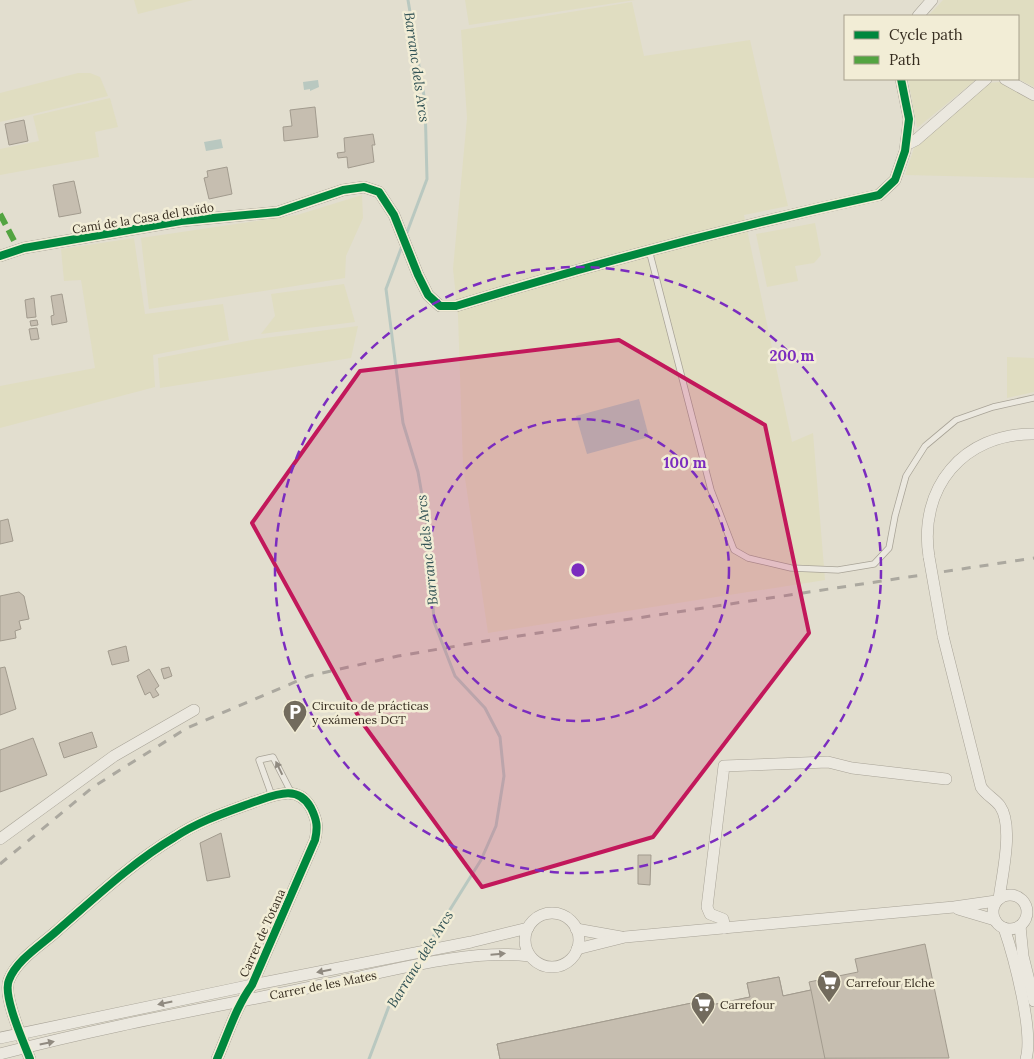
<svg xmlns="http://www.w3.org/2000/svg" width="1034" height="1059" font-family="Lora,serif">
  <rect width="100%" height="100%" fill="#e2decf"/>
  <g fill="#e0ddc1">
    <path d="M134,0H193L138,14Z"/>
    <path d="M465,0H635L469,25Z"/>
    <path d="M943,0H1034V87L1018,79V16H928Z"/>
    <path d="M632,2L644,56L750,40L788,206L744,215L792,442L813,433L825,580L488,633L463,465L458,316L453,269L467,118L461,30Z"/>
    <path d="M78,73H90L100,77L108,96L0,122V93Z"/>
    <path d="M908,79H977L917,128Z"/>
    <path d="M1000,82L1034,101V178L905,175L914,148L979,89L988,83Z"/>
    <path d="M110,98L118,127L95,132L99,157L0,175V149L39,141L33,116Z"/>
    <path d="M362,195L363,218L346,256L345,278L149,309L141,238L297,215Z"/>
    <path d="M815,223L821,255L814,263L795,266L798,281L767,287L756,234Z"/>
    <path d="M134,238L145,314L223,304L229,340L153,355L155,387L0,428V386L95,368L81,280L64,281L61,249Z"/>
    <path d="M344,284L355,322L261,334L275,316L271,294Z"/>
    <path d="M358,326L351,358L160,388L158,358L257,339Z"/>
    <path d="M1007,357L1034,358V392L1007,398Z"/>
  </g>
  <g fill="#b9c8c0">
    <path d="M318,80L319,87L310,91V89L304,90L303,82Z"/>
    <path d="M221,139L223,148L206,151L204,142Z"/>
    <path d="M639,399L649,437L587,454L576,416Z"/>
  </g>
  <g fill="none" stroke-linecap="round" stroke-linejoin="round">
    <g stroke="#b9c8c0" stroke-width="3">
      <path d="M406,235L427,179L425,102L408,0"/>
      <path d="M402,246L386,289L403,423L418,472L428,530L434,622L455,676L485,708L500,737L504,776L496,826L481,860L426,948"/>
      <path d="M369,1059L389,1006L412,970"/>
    </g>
  </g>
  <g fill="#c6beb0" stroke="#a29b8e">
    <path d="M315,107L318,137L284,141L283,127L292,126L290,110Z"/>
    <path d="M24,120L28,141L9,145L5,124Z"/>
    <path d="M373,134L375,145H372L374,162L348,168L347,157L338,158L337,153L345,152L344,138Z"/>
    <path d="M227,167L232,194L209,199L204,178L208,177L207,171Z"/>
    <path d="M74,181L81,213L59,217L53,185Z"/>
    <path d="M62,294L67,322L52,325L51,316L54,315L51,296Z"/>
    <path d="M34,298L36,317L27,318L25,300Z"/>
    <path d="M37,320L38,325L31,326L30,321Z"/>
    <path d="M37,328L39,339L31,340L29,329Z"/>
    <path d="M8,519L13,541L0,544V521Z"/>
    <path d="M19,592L24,596L29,619L19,621L21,629L15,631L16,638L0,641V596Z"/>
    <path d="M126,646L129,661L112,665L108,651Z"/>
    <path d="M5,667L16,709L0,715V668Z"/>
    <path d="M169,667L172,676L164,679L161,669Z"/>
    <path d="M149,669L159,686L155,689L159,695L153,698L150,692L145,695L137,676Z"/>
    <path d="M92,732L97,747L64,758L59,743Z"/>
    <path d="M33,738L47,775L0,792V750Z"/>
    <path d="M221,833L230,877L207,881L200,843Z"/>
    <path d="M638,855H651L650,885L638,884Z"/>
    <path d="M925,944L949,1058L500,1059L497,1044L706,1000L707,1006L750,997L747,983L779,977L783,996L811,990L809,982L858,972L855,959Z"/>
    <path d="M779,977L783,996L811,990L825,1059H500L497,1044L706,1000L707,1006L750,997L747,983Z"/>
  </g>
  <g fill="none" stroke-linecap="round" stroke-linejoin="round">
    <defs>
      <g id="service">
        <path d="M649,250L711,490L734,550L748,558L791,568L838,570L874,564L889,548L895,516L906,476L925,446L956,420L993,407L1034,398"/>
        <path d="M272,796L259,760L273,757L291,792"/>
      </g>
      <g id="minor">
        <path d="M918,16L932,0"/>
        <path d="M1005,79L1034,95"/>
        <path d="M906,145L916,140L986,79"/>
        <path d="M0,256L24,248L181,221L278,212L343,190L364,187L379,192L394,215L418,275L428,295L440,306H456C596,263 736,226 879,195L895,180L905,151L909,119L901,79"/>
        <path d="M929,557C918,488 963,433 1034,434"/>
        <path d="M943,636L981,787C986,795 995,799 1000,806C1014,826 1002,875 999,899"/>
        <path d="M0,839L114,756L194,710"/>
        <circle cx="1010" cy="912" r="17"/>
        <path d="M958,909L995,920"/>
        <circle cx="552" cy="940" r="27"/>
        <path d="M1020,926L1023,956L1034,1001"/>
        <path d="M725,928L723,919L710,914L707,907L724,766L828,762L852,768L946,779"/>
        <path d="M1004,928C1014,957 1034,1032 1026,1059"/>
        <path d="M576,929L621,937"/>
        <path d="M577,949L625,937L954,907L996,901"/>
        <path d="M0,1038L252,985L471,942L528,928"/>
        <path d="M0,1054C105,1026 214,1007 322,985C384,973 467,948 530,956"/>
        <path d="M30,1059C24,1043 2,995 9,980C17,959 43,944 59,929C96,897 133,862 175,837C199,821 227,812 254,802C275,795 298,784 311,808C317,820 318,827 315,840L252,985C236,1007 228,1034 217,1059"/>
      </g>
    </defs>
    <use href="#service" stroke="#a8a397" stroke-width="7"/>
    <use href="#minor" stroke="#a8a397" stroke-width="12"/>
    <use href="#service" stroke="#ebe8df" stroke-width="5.5"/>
    <use href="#minor" stroke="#ebe8df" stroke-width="11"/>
    <path stroke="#aba89f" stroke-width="3" stroke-dasharray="9 9" stroke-linecap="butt" d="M0,864L93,787L187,728L309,676L398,656L492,640L1034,558"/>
    <defs>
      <path id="minor-bridge" d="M929,557L943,636"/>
    </defs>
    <use href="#minor-bridge" stroke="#a8a397" stroke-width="12" stroke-linecap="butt"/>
    <use href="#minor-bridge" stroke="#ebe8df" stroke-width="11"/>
    <path stroke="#53a441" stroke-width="6" stroke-dasharray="12 6" stroke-linecap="butt" d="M0,214L19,250"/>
    <defs>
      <g id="cycleway">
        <path d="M0,256L24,248L181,221L278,212L343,190L364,187L379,192L394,215L418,275L428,295L440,306H456C596,263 736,226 879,195L895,180L905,151L909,119L901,79"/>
        <path d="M30,1059C24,1043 2,995 9,980C17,959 43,944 59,929C96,897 133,862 175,837C199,821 227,812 254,802C275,795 298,784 311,808C317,820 318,827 315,840L252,985C236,1007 228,1034 217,1059"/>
      </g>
    </defs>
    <use href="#cycleway" stroke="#f2edd6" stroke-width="11"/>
    <use href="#cycleway" stroke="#00873e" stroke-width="8"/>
  </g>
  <defs><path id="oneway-solid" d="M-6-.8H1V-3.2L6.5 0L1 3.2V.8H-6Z" transform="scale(1.25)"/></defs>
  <g fill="#908a80">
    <use href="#oneway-solid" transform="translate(279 768) rotate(-116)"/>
    <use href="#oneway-solid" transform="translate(498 954) rotate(-5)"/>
    <use href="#oneway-solid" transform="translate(324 971) rotate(169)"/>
    <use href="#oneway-solid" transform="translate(165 1003) rotate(168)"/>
    <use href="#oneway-solid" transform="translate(47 1043) rotate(-12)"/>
  </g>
  <path fill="#c2185b" fill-opacity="0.2" stroke="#c2185b" stroke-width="4" stroke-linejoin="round" d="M619,340L765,425L809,633L653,837L482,887L361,721L252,523L360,371Z"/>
  <g fill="none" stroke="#7b2cbf" stroke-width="2.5" stroke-dasharray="9 6">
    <circle cx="578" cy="570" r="151"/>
    <circle cx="578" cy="570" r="303"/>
  </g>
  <defs>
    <symbol id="parking-pin" viewBox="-11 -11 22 30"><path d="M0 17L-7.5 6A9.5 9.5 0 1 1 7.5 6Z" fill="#726b5d" stroke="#f2edd6"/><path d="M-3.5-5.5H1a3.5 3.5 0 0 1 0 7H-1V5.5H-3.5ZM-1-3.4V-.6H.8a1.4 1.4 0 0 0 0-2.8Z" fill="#fff"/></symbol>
    <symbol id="supermarket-pin" viewBox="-11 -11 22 30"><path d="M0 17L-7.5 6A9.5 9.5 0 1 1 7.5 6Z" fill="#726b5d" stroke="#f2edd6"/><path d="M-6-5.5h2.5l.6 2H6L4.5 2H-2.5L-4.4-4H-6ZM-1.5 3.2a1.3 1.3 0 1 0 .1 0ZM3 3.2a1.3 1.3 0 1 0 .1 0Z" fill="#fff"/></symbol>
  </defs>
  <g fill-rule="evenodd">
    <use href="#parking-pin" x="281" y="698" width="28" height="38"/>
    <use href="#supermarket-pin" x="815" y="968" width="28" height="38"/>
    <use href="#supermarket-pin" x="689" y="990" width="28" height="38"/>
  </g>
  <g text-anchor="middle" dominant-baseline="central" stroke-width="5" stroke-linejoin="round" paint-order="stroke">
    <g font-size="12" fill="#362d20" stroke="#f2edd6">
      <text transform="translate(143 218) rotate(-9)">Camí de la Casa del Ruïdo</text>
      <text transform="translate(262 933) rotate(-66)">Carrer de Totana</text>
      <text transform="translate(323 985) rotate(-11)">Carrer de les Mates</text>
    </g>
    <g font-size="12" fill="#362d20" stroke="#f2edd6" text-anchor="start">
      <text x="312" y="705">Circuito de prácticas<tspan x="312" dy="14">y exámenes DGT</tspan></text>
      <text x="846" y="982">Carrefour Elche</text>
      <text x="720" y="1004">Carrefour</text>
    </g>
    <g font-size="14" font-style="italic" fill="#315254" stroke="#f2edd6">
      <text transform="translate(417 67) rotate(82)">Barranc dels Arcs</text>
      <text transform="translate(427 550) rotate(-96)">Barranc dels Arcs</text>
      <text transform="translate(420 959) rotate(-58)">Barranc dels Arcs</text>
    </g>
  </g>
  <circle cx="578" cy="570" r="8" fill="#7b2cbf" stroke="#f2edd6" stroke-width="2.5"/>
  <g font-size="15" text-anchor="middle" font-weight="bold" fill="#7b2cbf" stroke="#f2edd6" stroke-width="5" stroke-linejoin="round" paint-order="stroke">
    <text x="792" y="361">200 m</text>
    <text x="685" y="468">100 m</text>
  </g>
  <rect x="844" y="15" width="175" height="65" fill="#f2edd6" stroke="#a7a08d"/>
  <rect x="854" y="31" width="25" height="8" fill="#00873e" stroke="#a7a08d"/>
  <text x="889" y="40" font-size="15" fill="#362d20">Cycle path</text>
  <rect x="854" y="56" width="25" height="8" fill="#53a441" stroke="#a7a08d"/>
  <text x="889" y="65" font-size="15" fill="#362d20">Path</text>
</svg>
